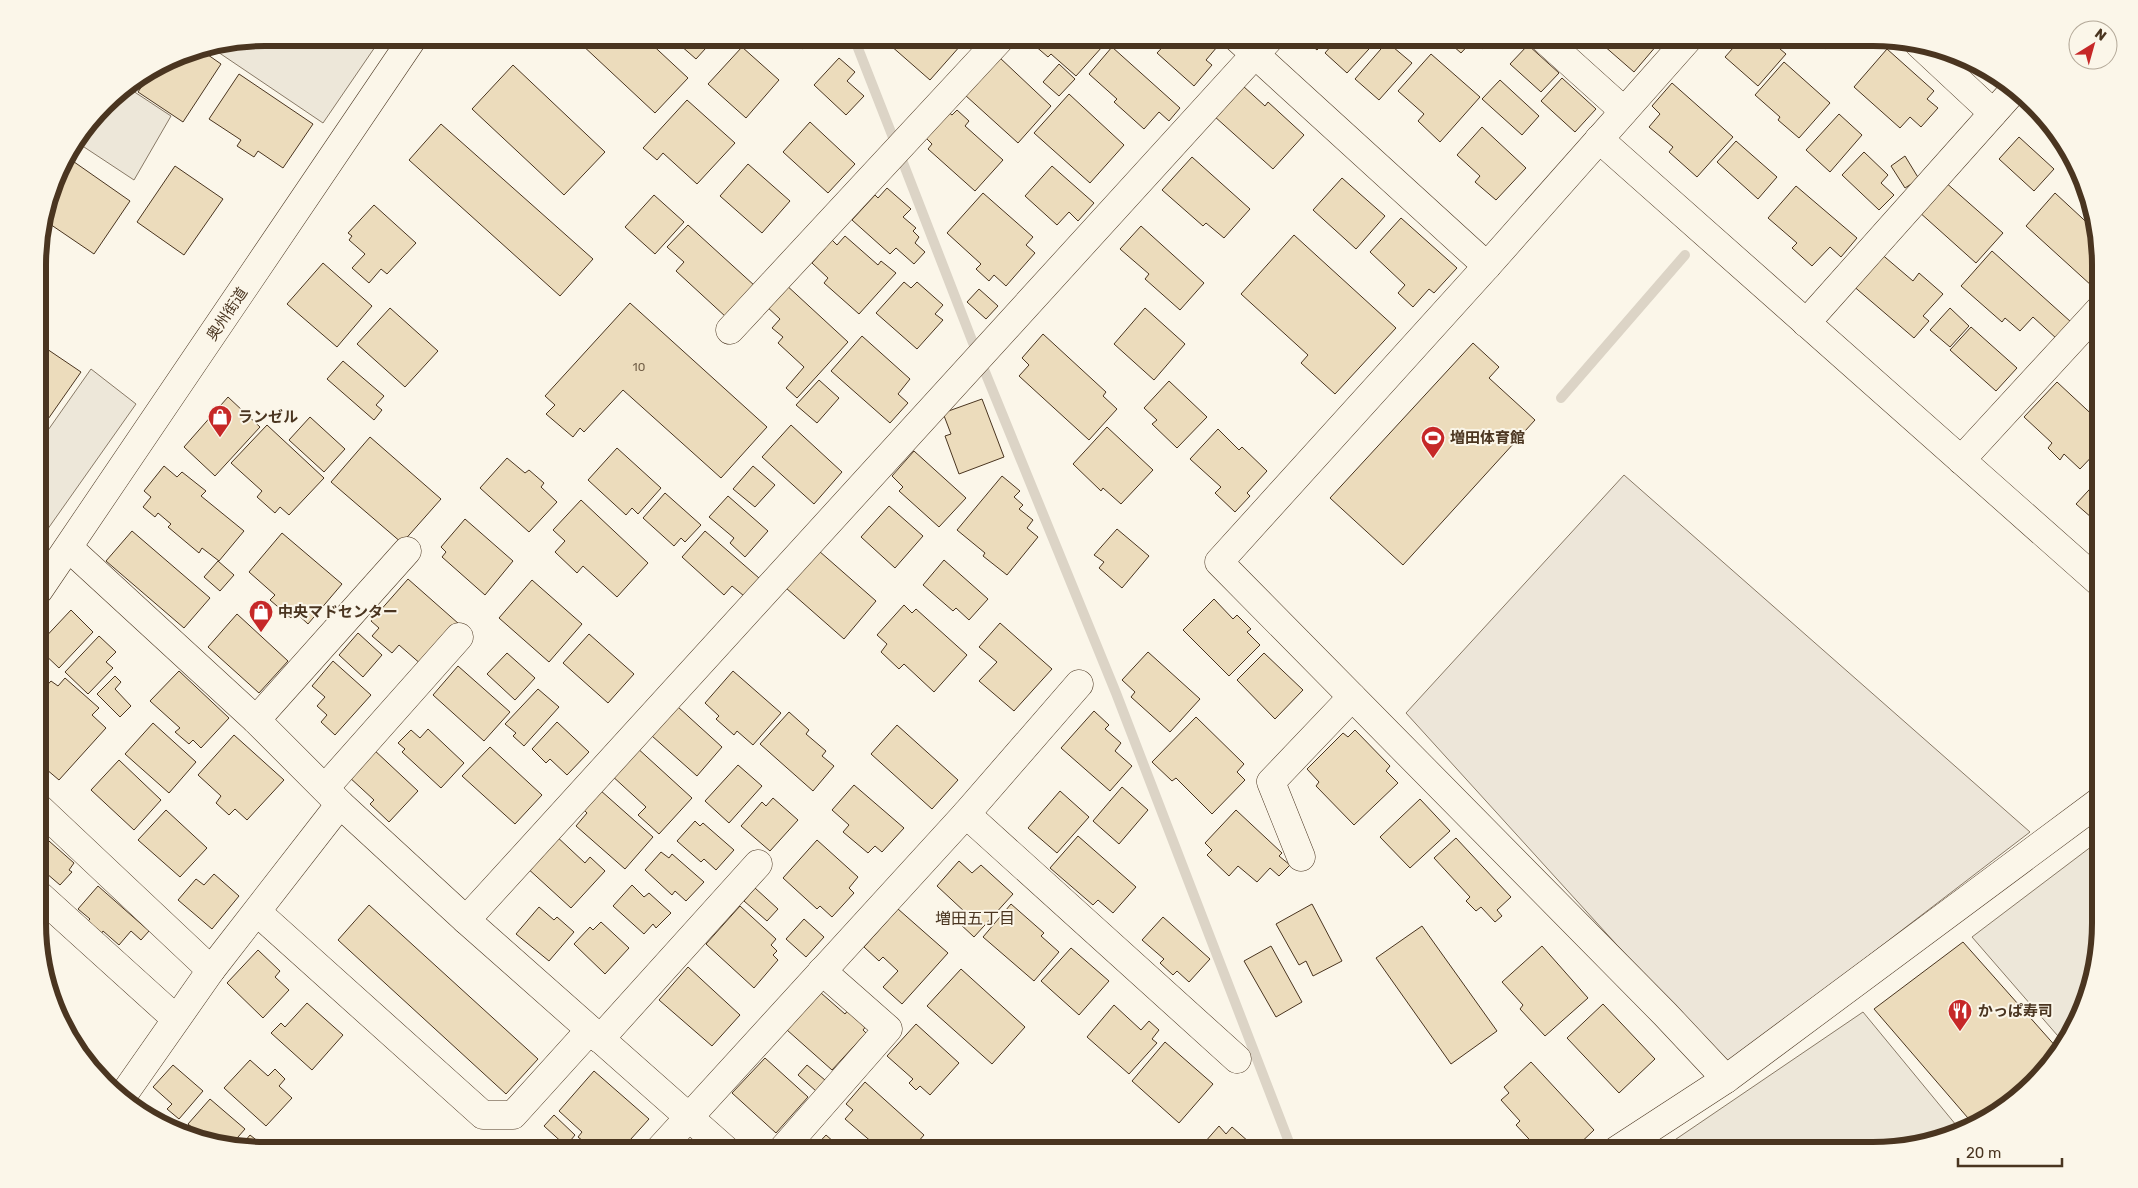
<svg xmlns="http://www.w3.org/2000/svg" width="2138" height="1188" font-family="Rubik,'Noto Sans JP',sans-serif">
  <rect width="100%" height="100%" fill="#fbf6e9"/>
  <path fill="#ede6d9" stroke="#887966" d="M1624,475L2030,832L1726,1065L1406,713Z"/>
  <g fill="#ede7d9" stroke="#887966">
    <path d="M265,38H361L375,47L323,123L212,48Z"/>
    <path d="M127,87L171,116L134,180L78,143L115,94Z"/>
    <path d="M91,369L136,404L40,540L39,443Z"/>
    <path d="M2100,840V937L2070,1036L2064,1043L1972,937Z"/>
    <path d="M1863,1012L1961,1131L1946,1138L1887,1150H1660Z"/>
  </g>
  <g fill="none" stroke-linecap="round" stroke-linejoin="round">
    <g stroke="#dcd4c6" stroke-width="10">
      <path d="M854,38L894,140"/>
      <path d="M902,160L973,343"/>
      <path d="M983,367L1116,693L1292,1150"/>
      <path d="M1561,398L1685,255"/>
    </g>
  </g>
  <g fill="#ecdcbc" stroke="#4a3520">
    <path d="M586,38H645L688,78L655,113L580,43Z"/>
    <path d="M672,38H715L696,59Z"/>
    <path d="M790,38H813L803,49Z"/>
    <path d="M882,38H953L961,45L930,80Z"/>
    <path d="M1026,38H1092L1102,47L1076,76L1051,54L1048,57Z"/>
    <path d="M1143,38H1164L1154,48Z"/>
    <path d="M1171,38H1207L1217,47L1206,60L1212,65L1194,86L1157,53Z"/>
    <path d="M1303,38H1328L1317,50Z"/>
    <path d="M1338,38H1379L1347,73L1325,53Z"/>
    <path d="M1444,38H1493L1483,49L1473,40L1461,53Z"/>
    <path d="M1595,38H1653L1651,39L1657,45L1634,72Z"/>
    <path d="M1721,38H1767L1786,54L1758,86L1725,57L1733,48Z"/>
    <path d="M1814,38H1836L1826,49Z"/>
    <path d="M1387,42L1412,63L1379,100L1355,79Z"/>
    <path d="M1528,45L1559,73L1541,92L1510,64Z"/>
    <path d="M742,47L779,80L746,118L708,84Z"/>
    <path d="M1112,47L1180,108L1169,121L1159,112L1144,129L1114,102L1117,99L1089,74Z"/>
    <path d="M1887,49L1934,91L1927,99L1938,108L1921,127L1910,117L1900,128L1854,87Z"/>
    <path d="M201,50L221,64L183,122L138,92L152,71L178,55Z"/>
    <path d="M1431,54L1480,97L1440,142L1418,121L1424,114L1398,91Z"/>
    <path d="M999,57L1051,106L1018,143L965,95Z"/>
    <path d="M839,58L855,72L847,81L864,96L846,115L814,85Z"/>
    <path d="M1784,62L1830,103L1799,138L1778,120L1780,117L1755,95Z"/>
    <path d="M1059,64L1075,79L1059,96L1043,82Z"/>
    <path d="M513,65L605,152L564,195L472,109Z"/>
    <path d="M239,74L313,124L283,168L258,151L254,157L237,146L241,140L209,119Z"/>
    <path d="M1562,78L1596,109L1575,132L1541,101Z"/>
    <path d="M1500,80L1539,116L1522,135L1482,99Z"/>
    <path d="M1672,83L1733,137L1697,177L1669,152L1673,147L1649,127L1660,114L1652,106Z"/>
    <path d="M1243,86L1265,106L1268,102L1304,135L1273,169L1214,116Z"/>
    <path d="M1069,94L1124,145L1090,183L1034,133Z"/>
    <path d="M687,100L735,143L697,184L663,153L657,160L643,148Z"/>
    <path d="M957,110L969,121L965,126L1003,160L975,191L928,149L932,144L924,136L947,111L952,115Z"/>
    <path d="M1839,114L1862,135L1830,172L1806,150Z"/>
    <path d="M810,122L855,164L828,193L783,152Z"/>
    <path d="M441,124L593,259L560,296L409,160Z"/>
    <path d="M1482,127L1526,168L1496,200L1475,182L1480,176L1457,155Z"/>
    <path d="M2054,132L2062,139L2072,158L2049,137Z"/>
    <path d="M2019,137L2054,169L2034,191L1999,159Z"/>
    <path d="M1736,141L1777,177L1758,199L1717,162Z"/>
    <path d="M1864,152L1888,175L1881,183L1894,195L1879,210L1842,175Z"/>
    <path d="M1905,156L1919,179L1905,188L1891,166Z"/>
    <path d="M67,157L130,201L94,254L44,220L61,164Z"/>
    <path d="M1192,157L1250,209L1224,238L1206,223L1203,226L1162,190Z"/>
    <path d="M748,164L790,201L762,233L720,196Z"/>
    <path d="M175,166L223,199L184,255L137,222Z"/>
    <path d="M1052,166L1094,203L1078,221L1069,212L1057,225L1025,196Z"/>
    <path d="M1342,178L1385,216L1356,249L1313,210Z"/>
    <path d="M1944,181L2003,233L1976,263L1918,211Z"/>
    <path d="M1796,186L1857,238L1841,257L1830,247L1812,266L1792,248L1797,243L1768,218Z"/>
    <path d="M887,188L911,209L903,217L916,228L913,231L919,237L915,243L925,252L914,264L896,248L890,254L852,220L875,195L878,198Z"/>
    <path d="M983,193L1033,237L1026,245L1035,253L1006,286L994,275L989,281L976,269L981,264L947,233Z"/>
    <path d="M2055,193L2096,231L2100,250V277L2092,286L2026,226Z"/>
    <path d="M654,195L684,222L655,254L625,227Z"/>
    <path d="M374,205L416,243L387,274L381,269L369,283L352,268L365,254L349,240L352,236L348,233Z"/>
    <path d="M1401,218L1457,268L1434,293L1429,289L1413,307L1398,293L1405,285L1370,252Z"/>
    <path d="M688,225L755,286L726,317L676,271L684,262L667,247Z"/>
    <path d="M1141,226L1204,283L1180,310L1145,279L1149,274L1120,249Z"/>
    <path d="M1294,235L1396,328L1335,394L1301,363L1308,355L1241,294Z"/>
    <path d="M845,236L878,265L881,261L896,273L859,314L824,283L828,278L812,263L832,240L837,245Z"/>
    <path d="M1992,251L2071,322L2057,339L2033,317L2020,331L2005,318L2002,322L1961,286Z"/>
    <path d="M1879,252L1913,281L1919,273L1943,294L1923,316L1929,321L1914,338L1851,284Z"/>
    <path d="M323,263L372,306L337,347L287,304Z"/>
    <path d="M904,282L911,288L917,282L943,305L935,314L943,320L917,349L876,313Z"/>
    <path d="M784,283L848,342L797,398L786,388L804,367L778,343L783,337L772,328L780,319L765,305Z"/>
    <path d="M979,289L998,306L986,319L967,302Z"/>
    <path d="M630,303L767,427L721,478L623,390L584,432L580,428L573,437L546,414L555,405L545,396Z"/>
    <path d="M390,308L438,351L405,387L357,344Z"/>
    <path d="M1145,308L1185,344L1154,380L1114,344Z"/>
    <path d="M1950,308L1969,326L1950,347L1930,330Z"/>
    <path d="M1971,327L2017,368L1996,391L1950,350Z"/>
    <path d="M1043,334L1106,392L1103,396L1117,409L1089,440L1019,376L1029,365L1022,358Z"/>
    <path d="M862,336L910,379L898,394L908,403L890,423L831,371Z"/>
    <path d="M1473,343L1499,367L1489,378L1535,420L1403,565L1330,498Z"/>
    <path d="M44,347L81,372L39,432V354Z"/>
    <path d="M343,361L384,396L376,405L382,410L374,420L327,379Z"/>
    <path d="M819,380L839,398L817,423L796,405Z"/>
    <path d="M2100,380V401L2089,391Z"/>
    <path d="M1169,381L1207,417L1177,448L1152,424L1157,420L1144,408Z"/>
    <path d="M2057,382L2100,422V448L2080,469L2064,454L2060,460L2048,448L2052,443L2024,417Z"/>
    <path d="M228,397L260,427L215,476L184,447Z"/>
    <path d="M982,399L1004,457L959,474L945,436L951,434L943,413Z"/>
    <path d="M310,417L345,449L324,472L289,440Z"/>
    <path d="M267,425L324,478L289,515L280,507L275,513L257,497L262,491L231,463Z"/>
    <path d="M791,425L842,472L814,504L762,457Z"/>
    <path d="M1107,427L1153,470L1121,504L1103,488L1101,491L1073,464Z"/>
    <path d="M1218,429L1239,450L1242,447L1267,471L1247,493L1250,496L1235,512L1215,493L1221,487L1190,459Z"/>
    <path d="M370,437L441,499L402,543L331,482Z"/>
    <path d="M617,448L661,488L638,514L632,508L626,515L588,480Z"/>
    <path d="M914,451L966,498L939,527L899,491L903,487L892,476Z"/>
    <path d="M507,458L525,473L529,470L544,483L541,487L557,502L529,532L480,488Z"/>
    <path d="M164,466L177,477L182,472L206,491L201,496L244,531L219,561L202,548L199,553L168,527L171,524L158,513L155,517L143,507L151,497L144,491Z"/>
    <path d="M753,466L775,485L755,507L733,489Z"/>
    <path d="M1002,476L1020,491L1014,497L1023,505L1019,509L1033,520L1027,528L1038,537L1007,575L983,556L985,553L957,530Z"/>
    <path d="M2100,478V525L2076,504Z"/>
    <path d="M665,493L701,525L685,542L681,538L674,546L643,518Z"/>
    <path d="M728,496L768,531L745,557L730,543L734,538L709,517Z"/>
    <path d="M581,500L648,563L617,597L583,566L577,573L555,552L565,541L553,530Z"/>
    <path d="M889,506L923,536L895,568L861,537Z"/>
    <path d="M465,519L513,561L485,595L442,557L446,552L441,547Z"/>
    <path d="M1117,529L1149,556L1122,588L1099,568L1104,562L1094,555Z"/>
    <path d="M132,531L210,598L184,628L106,561Z"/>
    <path d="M705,531L759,578L744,596L732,586L724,595L682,557Z"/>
    <path d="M282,533L342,584L308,624L295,612L291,618L270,600L275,595L249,572Z"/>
    <path d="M819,551L876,601L844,639L786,588Z"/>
    <path d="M944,560L988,599L969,620L956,608L953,611L923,585Z"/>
    <path d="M218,561L234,575L220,591L204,577Z"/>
    <path d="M408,579L459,624L422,665L399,645L392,653L372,636L379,628L371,621Z"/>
    <path d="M532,580L582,624L549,662L499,618Z"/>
    <path d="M1214,599L1233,619L1237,615L1251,629L1247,632L1260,645L1229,676L1183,630Z"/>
    <path d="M904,605L912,613L916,609L967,655L934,692L904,664L899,669L881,652L887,644L877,635Z"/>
    <path d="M71,610L93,632L59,668L39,649V644Z"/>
    <path d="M237,614L288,661L259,693L208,647Z"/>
    <path d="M1000,623L1052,669L1014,711L979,681L997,662L979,647Z"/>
    <path d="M358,633L382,655L363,677L339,655Z"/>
    <path d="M589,634L634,674L608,703L563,663Z"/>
    <path d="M99,636L116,652L106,662L113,668L88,694L65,672Z"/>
    <path d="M1148,652L1200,699L1170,732L1131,697L1135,692L1122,680Z"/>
    <path d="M507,653L535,678L515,700L487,674Z"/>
    <path d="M1264,653L1303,690L1275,719L1237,680Z"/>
    <path d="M333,661L371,695L335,735L321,722L327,715L317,706L325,697L312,686Z"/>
    <path d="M458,666L510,712L484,741L433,695Z"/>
    <path d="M179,671L229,718L201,748L193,740L189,744L175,732L180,728L150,701Z"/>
    <path d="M733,671L781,713L753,745L737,731L734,735L716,719L719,716L705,703Z"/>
    <path d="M115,676L121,682L115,689L131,706L120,717L97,694Z"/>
    <path d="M65,678L99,708L92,715L106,728L59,780L46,769L39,777V694L51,681L58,686Z"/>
    <path d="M538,689L559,707L524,746L513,736L516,733L505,724Z"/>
    <path d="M678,707L722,747L697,776L652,736Z"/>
    <path d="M1094,711L1109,725L1105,729L1121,743L1115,751L1132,766L1110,791L1061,748Z"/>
    <path d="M789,712L809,730L806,734L826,751L822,756L834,766L813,791L760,744Z"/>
    <path d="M1196,717L1244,764L1237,772L1245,780L1212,814L1176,778L1172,781L1152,762Z"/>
    <path d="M557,722L589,752L567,775L550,759L546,763L532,749Z"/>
    <path d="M153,723L196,762L169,793L125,754Z"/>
    <path d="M897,725L958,780L932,809L871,754Z"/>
    <path d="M428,729L464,763L441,788L402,752L405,749L398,743L411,730L420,738Z"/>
    <path d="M1355,730L1390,766L1386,771L1398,783L1354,825L1316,786L1319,782L1307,769L1343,733L1348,737Z"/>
    <path d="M234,735L284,780L247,820L235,809L229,815L216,803L221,796L198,775Z"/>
    <path d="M635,746L692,798L659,834L638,815L646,807L610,774Z"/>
    <path d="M490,747L542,795L515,824L462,776Z"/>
    <path d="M373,749L418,791L389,822L370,804L374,800L348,776Z"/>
    <path d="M119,760L161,800L134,830L91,790Z"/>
    <path d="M738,765L762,786L729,823L705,801Z"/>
    <path d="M854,785L904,828L882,852L875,846L868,853L843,832L849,825L832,810Z"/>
    <path d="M1122,787L1148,810L1119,844L1093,821Z"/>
    <path d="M600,790L653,837L625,869L576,826L587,813L583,809Z"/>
    <path d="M1060,791L1089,817L1057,853L1028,828Z"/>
    <path d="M773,798L798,820L770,851L741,826L762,802L766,806Z"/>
    <path d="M1420,799L1450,831L1410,868L1380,837Z"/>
    <path d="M166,810L207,848L180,877L138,840Z"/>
    <path d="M1236,810L1282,853L1279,856L1290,865L1279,876L1270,868L1257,882L1238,866L1229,876L1207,855L1212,850L1205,843Z"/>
    <path d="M695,821L700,826L703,823L734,850L716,870L704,859L701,862L677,841Z"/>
    <path d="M41,834L74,863L69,870L72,872L60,885L39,867V836Z"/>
    <path d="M554,834L585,863L590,857L605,871L571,908L525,866Z"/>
    <path d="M1078,836L1136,887L1113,913L1098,900L1093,905L1050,868Z"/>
    <path d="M1456,838L1511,897L1497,910L1502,916L1495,922L1481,907L1476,911L1466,901L1470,897L1434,858Z"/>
    <path d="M817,840L858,877L849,888L854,893L832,917L820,906L817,909L783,878Z"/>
    <path d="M661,852L669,858L672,854L704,882L686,901L675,891L672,895L645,870Z"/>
    <path d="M959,861L972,873L981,865L1013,894L974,937L958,922L966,913L937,886Z"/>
    <path d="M214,874L239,896L212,929L178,900L196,879L204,885Z"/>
    <path d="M632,885L644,897L649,893L671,913L656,928L653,924L644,934L613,906Z"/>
    <path d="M98,886L149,931L141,940L131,931L119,945L103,931L101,934L87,922L90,919L78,909Z"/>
    <path d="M755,888L778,909L767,921L744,901Z"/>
    <path d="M1011,904L1044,933L1041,936L1059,952L1034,981L983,937Z"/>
    <path d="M1312,904L1342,961L1313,976L1306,961L1299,965L1276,924Z"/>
    <path d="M369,905L538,1059L506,1094L338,940Z"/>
    <path d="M740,906L776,939L771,945L777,951L773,955L778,960L754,988L706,944Z"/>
    <path d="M539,907L554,920L557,917L574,932L549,961L516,934Z"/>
    <path d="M898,909L948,953L902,1004L883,987L898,971L883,957L879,961L864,947Z"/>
    <path d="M1163,917L1210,959L1189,982L1177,971L1173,975L1160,963L1164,959L1142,940Z"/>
    <path d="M804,919L824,937L806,957L786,939Z"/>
    <path d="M601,922L629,948L605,974L574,944L590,927L593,930Z"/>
    <path d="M1422,926L1497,1031L1451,1064L1376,958Z"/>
    <path d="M1963,942L2058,1049L1999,1112L1974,1125L1874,1009Z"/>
    <path d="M1271,946L1302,1002L1276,1017L1244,961Z"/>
    <path d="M1542,946L1588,998L1545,1036L1520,1009L1523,1005L1502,982Z"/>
    <path d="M1071,948L1109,981L1079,1015L1041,981Z"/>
    <path d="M258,950L280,971L275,977L289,990L263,1018L227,983Z"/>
    <path d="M688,967L740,1015L712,1046L659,1000Z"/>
    <path d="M961,969L1025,1027L992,1064L927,1006Z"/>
    <path d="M821,993L845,1014L849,1009L867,1025L863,1030L866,1033L832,1070L787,1030Z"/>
    <path d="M307,1003L343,1035L312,1070L271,1033L281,1023L285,1027Z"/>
    <path d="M1603,1004L1655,1059L1619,1093L1567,1038Z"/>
    <path d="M1114,1005L1141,1030L1149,1021L1159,1030L1152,1039L1157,1043L1129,1074L1087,1037Z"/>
    <path d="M916,1024L959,1063L930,1095L920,1086L916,1090L909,1083L913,1079L887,1056Z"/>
    <path d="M1165,1042L1213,1084L1179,1123L1132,1081Z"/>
    <path d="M765,1058L808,1097L776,1133L732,1093Z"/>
    <path d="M250,1060L268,1076L275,1069L285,1079L279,1086L292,1098L266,1126L224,1088Z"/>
    <path d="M1531,1062L1594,1130L1573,1150H1539L1516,1125L1520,1121L1501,1100L1509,1093L1504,1087Z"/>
    <path d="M173,1065L203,1091L179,1119L167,1109L172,1104L153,1087Z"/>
    <path d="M807,1065L825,1080L816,1091L798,1075Z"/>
    <path d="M594,1071L649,1119L621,1150H601L596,1146L593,1149L578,1137L582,1132L559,1111Z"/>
    <path d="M865,1082L924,1135L911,1150H881L845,1119L853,1110L846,1104Z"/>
    <path d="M210,1099L245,1129L231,1145L224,1139L219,1144L211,1143L188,1124Z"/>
    <path d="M554,1115L575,1135L566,1146L544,1126Z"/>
    <path d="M1219,1126L1226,1134L1232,1127L1258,1150H1198Z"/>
    <path d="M250,1135L269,1150L240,1147Z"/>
    <path d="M826,1135L843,1150H812Z"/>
  </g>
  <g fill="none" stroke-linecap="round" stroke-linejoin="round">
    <defs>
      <g id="street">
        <path d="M1237,38L1487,266"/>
        <path d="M1543,38L1624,111"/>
        <path d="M1689,38L1487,266L1219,562L1665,1014L1726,1079"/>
        <path d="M1919,44L1993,113"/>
        <path d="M1599,139L2100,583"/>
        <path d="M1806,323L2012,92"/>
        <path d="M730,330L1001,38"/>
        <path d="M1961,460L2100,309"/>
        <path d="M69,548L256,720L340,804L466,920L726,1150"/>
        <path d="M256,720L407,551"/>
        <path d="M325,788L459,637"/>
        <path d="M39,808L211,970"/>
        <path d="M966,814L1237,1059"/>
        <path d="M1301,857L1271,782L1352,697"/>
        <path d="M39,895L176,1019"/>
        <path d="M257,912L483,1115H513L590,1030"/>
        <path d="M466,920L1270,38"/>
        <path d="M600,1039L758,864"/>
        <path d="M124,1094L211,970L340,804"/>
        <path d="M659,1150L966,814L1079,684"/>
        <path d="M782,1150L888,1029L822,971"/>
        <path d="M1617,1150L1726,1079L2100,801"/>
      </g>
      <path id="secondary" d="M39,590L413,38"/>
    </defs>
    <use href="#street" stroke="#4a3520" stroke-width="29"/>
    <use href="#secondary" stroke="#4a3520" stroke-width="29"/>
    <use href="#street" stroke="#fbf6e9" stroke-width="28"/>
    <use href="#secondary" stroke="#fbf6e9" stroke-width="28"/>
  </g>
  <defs>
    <symbol id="shop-pin" viewBox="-11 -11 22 30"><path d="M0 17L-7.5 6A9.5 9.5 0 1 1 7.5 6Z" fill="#c62828" stroke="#fbf6e9"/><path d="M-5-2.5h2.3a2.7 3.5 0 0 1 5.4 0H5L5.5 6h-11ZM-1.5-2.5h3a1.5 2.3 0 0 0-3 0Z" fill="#fff"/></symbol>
    <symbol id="stadium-pin" viewBox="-11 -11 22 30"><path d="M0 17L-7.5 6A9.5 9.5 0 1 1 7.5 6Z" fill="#c62828" stroke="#fbf6e9"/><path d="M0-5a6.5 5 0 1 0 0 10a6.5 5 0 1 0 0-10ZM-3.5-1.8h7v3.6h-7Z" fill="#fff"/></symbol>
    <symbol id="restaurant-pin" viewBox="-11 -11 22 30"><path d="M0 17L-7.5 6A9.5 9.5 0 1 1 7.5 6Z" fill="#c62828" stroke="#fbf6e9"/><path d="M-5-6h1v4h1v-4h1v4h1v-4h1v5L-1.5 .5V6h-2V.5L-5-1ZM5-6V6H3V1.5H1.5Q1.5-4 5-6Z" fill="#fff"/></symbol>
  </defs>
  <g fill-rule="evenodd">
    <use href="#shop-pin" x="206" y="403" width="28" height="38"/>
    <use href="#stadium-pin" x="1419" y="424" width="28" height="38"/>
    <use href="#shop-pin" x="247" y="598" width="28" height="38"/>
    <use href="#restaurant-pin" x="1946" y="997" width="28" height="38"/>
  </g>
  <g text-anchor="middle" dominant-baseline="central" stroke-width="4" stroke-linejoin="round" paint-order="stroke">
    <g font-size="12" fill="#725f47">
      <text x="639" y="367">10</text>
    </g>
    <g font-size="15" fill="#4a3520" stroke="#fbf6e9">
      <text transform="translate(227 314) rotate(-56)">奥州街道</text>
    </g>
    <g font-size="15" font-weight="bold" fill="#4a3520" stroke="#fbf6e9" text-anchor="start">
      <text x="238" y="417">ランゼル</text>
      <text x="1450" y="438">増田体育館</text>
      <text x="278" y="612">中央マドセンター</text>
      <text x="1978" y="1011">かっぱ寿司</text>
    </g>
    <g font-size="16" fill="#4a3520" stroke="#fbf6e9">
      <text x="975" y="918">増田五丁目</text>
    </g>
  </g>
  <path d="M0 0H2138V1188H0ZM265 46H1873A219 219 0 0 1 2092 265V923A219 219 0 0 1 1873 1142H265A219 219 0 0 1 46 923V265A219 219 0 0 1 265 46Z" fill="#fbf6e9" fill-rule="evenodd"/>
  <path fill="none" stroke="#4a3520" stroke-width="6" d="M265 46H1873A219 219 0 0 1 2092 265V923A219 219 0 0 1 1873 1142H265A219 219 0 0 1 46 923V265A219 219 0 0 1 265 46Z"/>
  <g transform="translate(2093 45) rotate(37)"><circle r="24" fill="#fbf6e9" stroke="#b4a999"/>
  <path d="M0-4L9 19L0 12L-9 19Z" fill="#c62828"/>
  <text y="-8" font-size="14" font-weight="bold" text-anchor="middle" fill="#4a3520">N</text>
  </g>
  <path d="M1958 1158v8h104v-8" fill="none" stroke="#4a3520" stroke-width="2.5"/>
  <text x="1966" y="1158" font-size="15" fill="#4a3520" stroke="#fbf6e9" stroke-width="4" paint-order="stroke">20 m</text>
</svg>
